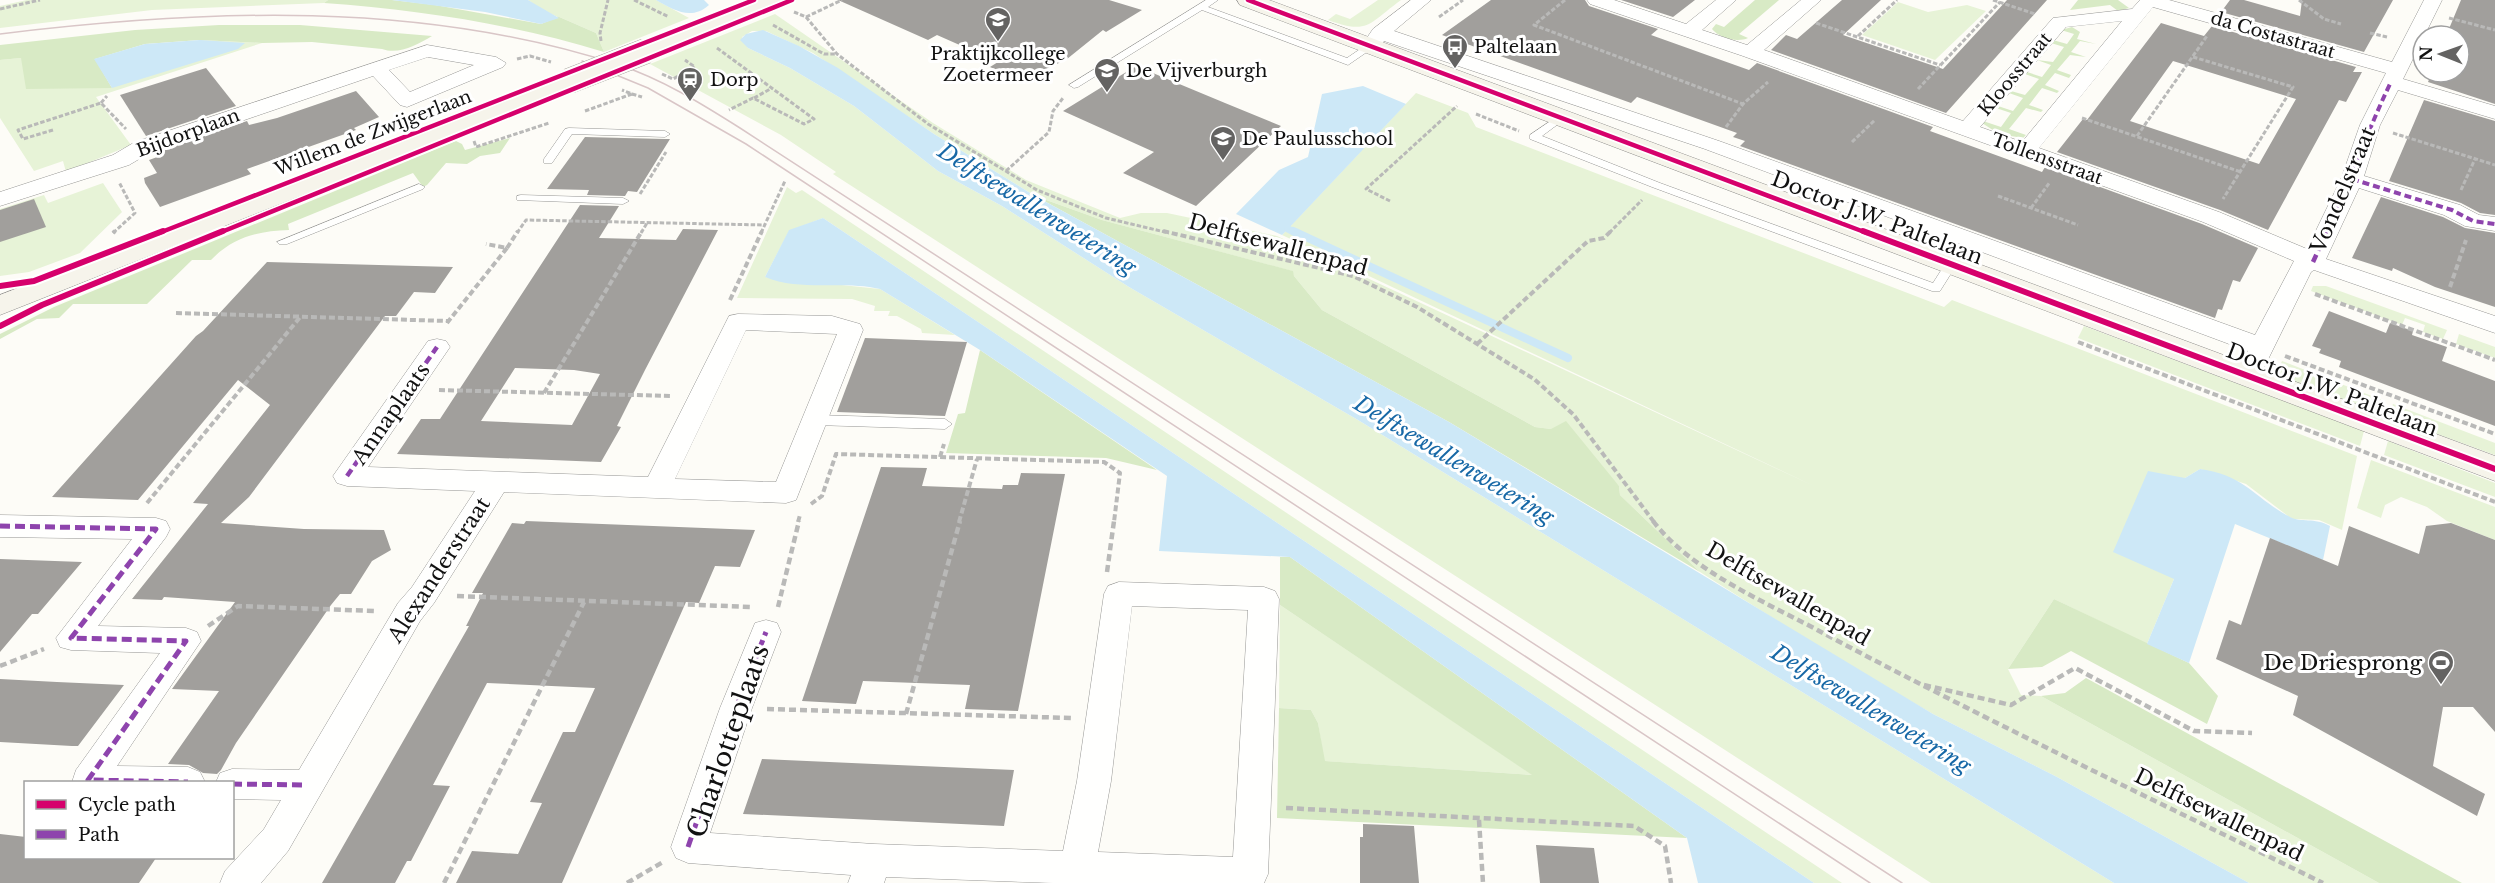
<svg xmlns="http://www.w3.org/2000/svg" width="2495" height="883" font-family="'Libre Baskerville',serif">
  <rect width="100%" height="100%" fill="#fdfcf7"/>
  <g fill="#e7f3d7">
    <path d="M27,0H328L324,3L152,10L0,28V6Z"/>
    <path d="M528,0H656L689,18L604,52L596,33L541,9Z"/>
    <path d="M1378,0H1401C1368,24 1369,35 1328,20L1336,14L1350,19Z"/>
    <path d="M1898,2L1928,12L1967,5L1986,11L1935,60L1862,35Z"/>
    <path d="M775,14L933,123L1026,180L1120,218L1141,213H1167L1277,236L1816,487L1282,235L1416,93L1468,113L1476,127L1944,307L1952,300L2357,456L2342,530L2319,520L2292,519L2246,484L2200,469L2185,478L2174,579L2147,644L2054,599L2008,669L2021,695L2041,696L2379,883H2249L2057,777L1933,714L1838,659L1700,572L1620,495L1619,486L1551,429L1535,427L1322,310L1294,276L1292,271L1102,220L1035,196L934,134L813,53L766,31H752L742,37L748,48L790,68L854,106L938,171L1002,206L1129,287L1358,420L2114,883H1931L833,174L836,172L781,135L650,64Z"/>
    <path d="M200,40L262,43L96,97L131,145L66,172L63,161L34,171L0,118V60L21,58L111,88Z"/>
    <path d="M103,183L122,212L80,253L29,272L0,276V209L44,195L48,203Z"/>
    <path d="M787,187L796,193L802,190L1842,883H1814L823,218L789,231L765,277L880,289L955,335L922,333L921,329L897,316H888L890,311H874L875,306L852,299L737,298Z"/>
    <path d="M2313,286H2326L2447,330L2443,339L2423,332L2425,325L2405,318L2402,325L2311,291Z"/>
    <path d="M2084,326L2364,431L2360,446L2078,338Z"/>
    <path d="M2459,334L2495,347V358L2456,344Z"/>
    <path d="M2282,361L2382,400L2377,412L2276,375Z"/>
    <path d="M2393,404L2495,443V455L2388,416Z"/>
    <path d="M2388,441L2495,483V497L2384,455Z"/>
    <path d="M2371,460L2495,507V540L2447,521L2427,507L2401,497L2385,505L2381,518L2357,508Z"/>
    <path d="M1280,605L1533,775L1324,761L1318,723L1311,710L1279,708Z"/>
  </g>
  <g fill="#d8eac5">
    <path d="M328,0H392L435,5L541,24L558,17L541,9L596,33L604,52C513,24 420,10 324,3Z"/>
    <path d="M1755,0H1779L1739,34L1748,38C1737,43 1719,38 1712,29L1716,24L1724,27Z"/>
    <path d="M2078,0H2118L2129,8L2118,11L2110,5L2070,10Z"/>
    <path d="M219,25H300L432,36C417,45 399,55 382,49L312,42L262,43L200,40L145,44L95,59L112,88L26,89L21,58L0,60V45L135,30Z"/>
    <path d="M2072,27L2080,32L2077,39L2096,44L2080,41L2071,52L2086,57L2070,55L2057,70L2071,75L2069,78L2055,73L2045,85L2059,91L2057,93L2042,88L2029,105L2043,110L2041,112L2026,108L2009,129L2026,135L2023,138L1999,134L1982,123L1983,121L2001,127L2011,113L1996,108L1998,106L2013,111L2023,98L2009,93L2011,91L2025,95L2039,79L2025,74L2027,72L2042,77L2051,65L2037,60L2053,62L2064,47L2051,43L2053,40L2067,44L2074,34L2061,30Z"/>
    <path d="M510,138L500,153L480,156L467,164L446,163L427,185L423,187L413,173L288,224L289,230C258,231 233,237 211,260H192L147,304H73L59,318L37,319L0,339V334L54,307L456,141L462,144L465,150Z"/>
    <path d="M1035,196L1102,220L1293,271L1294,276L1322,310L1535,427L1551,429L1566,421L1619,486L1620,495L1700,572L1449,422Z"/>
    <path d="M980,350L1157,470L1106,458L946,453L958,414L965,413Z"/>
    <path d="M1280,557H1290L1687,838L1277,818L1279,708L1311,710L1318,723L1325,761L1532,775L1280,605Z"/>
    <path d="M2054,599L2189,663L2218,696L2207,724L2071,651L2042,667L2008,669Z"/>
    <path d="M2086,678L2462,883H2379L2041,696L2065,693Z"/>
  </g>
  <g fill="#cde8f7">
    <path d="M392,0H528L559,18L541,24L485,12Z"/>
    <path d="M656,0H704L709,5C691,21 674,10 656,0Z"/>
    <path d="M763,30L799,46L838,68L934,134L1035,196L1449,422L1933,714L2057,777L2249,883H2114L1358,420L1129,287L1002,206L938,171L854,106L790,68L748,48L740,40L746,34Z"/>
    <path d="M200,40L245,43L238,49L112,88L94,59L145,44Z"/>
    <path d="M1363,86L1406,104L1288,229L1282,235L1236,214L1279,170L1308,157L1322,94Z"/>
    <path d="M823,218L1814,883H1698L1687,838L1290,557L1159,551L1167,476L980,350L880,289C842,280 801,292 765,277L789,230Z"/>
    <path d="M2200,469C2247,476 2254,498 2290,517C2301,523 2314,517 2330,526L2323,560L2235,524L2189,663L2147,644L2174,579L2113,552L2148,471L2185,478Z"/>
  </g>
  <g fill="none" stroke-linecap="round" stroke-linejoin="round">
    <path stroke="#cde8f7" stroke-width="7" d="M1288,229L1296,233"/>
    <path stroke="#cde8f7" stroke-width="8" d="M1293,231L1568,358"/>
  </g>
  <g fill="#a19f9c" fill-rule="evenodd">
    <path d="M838,0H1109L1142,10L1106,32L1103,30L1067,59L1022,81L990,67L998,62L937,35L928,40Z"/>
    <path d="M1491,0H1585L1589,6L1658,29L1651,35L1749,70L1757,63L1933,127L1930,131L2042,172L2045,167L2202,224L2258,248L2240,282L2233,280L2222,310L2218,309L2215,318L1740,146L1745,141L1733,137L1737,133L1637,97L1631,103L1442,35Z"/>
    <path d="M1621,0H1695L1673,17Z"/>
    <path d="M1842,0H1881L1843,35L1943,69L2007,0H2047L1946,113L1771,50L1786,35L1797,39Z"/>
    <path d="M2230,0H2244L2300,16L2302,0H2393L2364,52L2221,12Z"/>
    <path d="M2461,0H2495V104L2428,82L2432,72H2459V36H2446Z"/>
    <path d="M2161,23L2204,36L2212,26L2356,67L2353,72H2362L2346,102L2339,100L2268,230L2220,210L2057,152L2083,119L2087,120ZM2173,61L2296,99L2259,164L2130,121Z"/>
    <path d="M1136,66L1225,103L1281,126L1196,206L1123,173L1154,152L1063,111Z"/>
    <path d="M206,68L236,106L146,136L120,95Z"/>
    <path d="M356,91L379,117L354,128L356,130L247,169L251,174L160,207L145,183L144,178L157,173L149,160L160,156L157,152L247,121L249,125L277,118Z"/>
    <path d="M2424,100L2495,121V215L2480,213L2461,203L2389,181Z"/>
    <path d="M585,137L665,139H670L637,192L628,191L625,196L587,195L589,190L547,189Z"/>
    <path d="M2381,197L2443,217L2465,228L2495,233V307L2435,287L2393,268L2392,271L2352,258Z"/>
    <path d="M34,199L46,227L0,242V210Z"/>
    <path d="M580,205L619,206L599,238L676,240L683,229L718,230L645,370L617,426L621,427L601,462L397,454L421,419H440ZM515,368L574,370L600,374L572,425L481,421Z"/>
    <path d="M267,262L453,267L435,293L414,292L396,316H385L249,497L221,523L304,529L384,530L391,550L372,561L351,594H340L331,605L236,743L221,770L217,774L203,773L189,765L168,764L219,691L172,689L235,602L164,597L162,600L132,599L208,504L193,503L270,405L238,380L138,500L52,497L196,336L203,331Z"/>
    <path d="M2329,311L2386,333L2390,323L2413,331L2412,335L2447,347L2442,361L2495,381V426L2339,367L2341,361L2319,353L2321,349L2312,346Z"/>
    <path d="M865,338L967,342L945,416L837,412Z"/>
    <path d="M881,467L927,468L922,486L1002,489L1003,485H1018L1021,473L1065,474L1018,711L965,709L970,685L863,681L856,704L802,701Z"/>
    <path d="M526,521L755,530L740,567L715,566L699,603L686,602L562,883H456L472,851L518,854L542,803L530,802L563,732H575L595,688L487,683L433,785L450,786L411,861H407L395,883H322L469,626H466L483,593H472L512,523L524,524Z"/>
    <path d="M2451,523L2495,540V732L2473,707H2443L2433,766L2485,794L2477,816L2293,715L2298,696L2216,659L2229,620L2241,625L2270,538L2338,566L2349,526L2419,554L2426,526Z"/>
    <path d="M0,559L82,562L38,614H32L0,652Z"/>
    <path d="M0,679L57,682L124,685L78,746H72L0,742Z"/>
    <path d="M762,759L874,764L1014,770L1004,826L743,814Z"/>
    <path d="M1363,824L1414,826L1419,883H1360V837H1363Z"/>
    <path d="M0,834L26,837V858H156L139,883H0Z"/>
    <path d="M1536,845L1594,848L1599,883H1540Z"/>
  </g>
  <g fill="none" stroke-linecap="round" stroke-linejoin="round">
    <defs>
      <g id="lane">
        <path d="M1206,0H1218L1208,7L1347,58L1369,43L1377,45L1348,65L1202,10L1078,87L1074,88L1069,85Z"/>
        <path d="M1561,114L1566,117L1565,119L1542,136L1660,183L1933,283L1947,261L1951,260L1957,264L1940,291H1932L1652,187L1530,139V135Z"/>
        <path d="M569,128L665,131L670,134L665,137L572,134L552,163H544V159L565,129Z"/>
        <path d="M419,184L425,187L423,189L287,244H279L277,242Z"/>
        <path d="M521,195L623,198L629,201L623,204L517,200V196Z"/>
        <path d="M815,415L945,419L952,424L945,429L815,425L808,420Z"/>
      </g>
      <g id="street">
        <path d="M1411,0H1431L1394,31L1719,141L2255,335L2294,261L2203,222L1743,56L1590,4L1587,0H1614L1686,24L1716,0H1736L1702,30L1747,45L1801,0H1821L1764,50L1963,121L2053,18L2132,9L2140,0H2169L2392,62L2424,0H2442L2403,79L2495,106V119L2398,90L2380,125L2364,176L2460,205L2479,215L2495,217V231L2465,226L2444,215L2359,188L2326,259L2495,316V333L2314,270L2311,272L2257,382L2248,385L2239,382L2235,376L2248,351L1705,149L1384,41L1379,49H1365L1362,45L1373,29ZM2153,7L2386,73L2360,125L2341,179L2307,249L2219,212L2039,148ZM2122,21L2022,142L1980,127L2066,27Z"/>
        <path d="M427,45L496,57L506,63L503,67L407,107L400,105L373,76L151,152L129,165L0,206V192L113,155L135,142ZM428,57L474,65L410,92L389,70Z"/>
        <path d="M738,314L832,316L860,324L863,330L796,500L786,503L504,492L434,603L420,621L288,851L261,883H220L225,871L264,829L281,800L232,799V782H216L220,773L232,769L299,770L398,603L412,587L475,491L347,486L337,483L333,476L428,341L437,339L446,341L450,347L368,467L648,477L726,322L729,316ZM746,330L837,334L776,482L675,479Z"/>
        <path d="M0,515L156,518L166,521L170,529L166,537L98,626L186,628L197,632L201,641L117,766L188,767L200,772L205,782H72L76,770L160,653L71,650L60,647L56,638L132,539L0,537Z"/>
        <path d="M1119,582L1264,587L1275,591L1279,599L1268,874L1264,883H1053L886,877L884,883H848L851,875L688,863L676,858L671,847L720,708L755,623L766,620L777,623L781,632L752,708L710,833L874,844L1063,851L1077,781L1104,594L1108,586ZM1132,606L1248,610L1233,857L1098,852L1111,781Z"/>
      </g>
      <g id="secondary">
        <path d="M755,0H786L783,5L654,56H638L634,51L638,46Z"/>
        <path d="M1237,0H1269L2495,456V481L1240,5Z"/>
        <path d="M569,74L578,76L581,81L578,86L0,315V295Z"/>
      </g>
    </defs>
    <use href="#lane" stroke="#979795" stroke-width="1"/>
    <use href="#street" stroke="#979795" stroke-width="1"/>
    <use href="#secondary" stroke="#8e8d8b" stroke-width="1"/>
    <g stroke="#b9b9b8" stroke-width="3" stroke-dasharray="4.5 2" stroke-linecap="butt">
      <path d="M634,0L669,17"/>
      <path d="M1565,0L1534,25L1743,104"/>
      <path d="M1993,0L2035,14"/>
      <path d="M2299,0L2324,19L2341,24"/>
      <path d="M0,9L40,0"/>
      <path d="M794,12L806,17L837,54L928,124L1037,190L1106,218L1169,233"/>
      <path d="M806,17L842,0"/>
      <path d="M1439,17L1463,0"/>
      <path d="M2449,18L2495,30"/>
      <path d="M1816,23L1940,65"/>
      <path d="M773,25L824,54H836"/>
      <path d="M2370,33L2387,37"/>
      <path d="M1858,36L1897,0"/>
      <path d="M601,41L600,33L608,0"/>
      <path d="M717,48L814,119L804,124L753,98L729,110"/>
      <path d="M2193,57L2293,87L2223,199"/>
      <path d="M517,59L530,56L551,62"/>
      <path d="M662,74L673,79L695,67L685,60"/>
      <path d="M1918,89L2000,2"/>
      <path d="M632,94L642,97"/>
      <path d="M754,98L772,88"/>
      <path d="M101,103L107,96"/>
      <path d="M585,111L632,94L622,90"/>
      <path d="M1476,114L1519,131"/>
      <path d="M2082,118L2241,172"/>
      <path d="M1726,127L1743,104L1768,82"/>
      <path d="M53,130L23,139L18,130L101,103L126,129"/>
      <path d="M2393,133L2495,165"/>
      <path d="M2137,136L2207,36"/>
      <path d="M474,141L476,147L549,123"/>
      <path d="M1852,142L1875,120"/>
      <path d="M1006,171L1049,132L1053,111L1063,98"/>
      <path d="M2461,190L2475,159"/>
      <path d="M640,194L666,152"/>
      <path d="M1998,196L2078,225"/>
      <path d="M1390,201L1366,189L1457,106"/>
      <path d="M2031,208L2050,182"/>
      <path d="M113,233L135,213L119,182"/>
      <path d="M517,233L526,220L764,225"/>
      <path d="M641,233L647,223"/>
      <path d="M761,233L785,181"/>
      <path d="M1609,233L1642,200"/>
    </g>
    <g stroke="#b9b9b8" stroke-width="4" stroke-dasharray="6 3" stroke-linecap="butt">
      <path d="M1163,231L1353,276L1417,307L1534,379L1573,414L1654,522"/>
      <path d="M113,233L115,231"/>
      <path d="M507,248L518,231"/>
      <path d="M2450,287L2466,240"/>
      <path d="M2315,294L2495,360"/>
      <path d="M730,300L762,231"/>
      <path d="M176,313L448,321"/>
      <path d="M447,323L507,248L486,244"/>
      <path d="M2078,342L2495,502"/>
      <path d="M1477,344L1588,241L1604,238L1611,231"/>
      <path d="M2285,356L2495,434"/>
      <path d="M439,390L671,396"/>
      <path d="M544,393L642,231"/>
      <path d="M940,457L944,444"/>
      <path d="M147,503L301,316"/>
      <path d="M811,504L822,496L836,454L1104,462L1120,473L1114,522"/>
      <path d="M798,522L800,515"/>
      <path d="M959,522L977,459"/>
    </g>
    <g stroke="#b9b9b8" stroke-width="4.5" stroke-dasharray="7 4" stroke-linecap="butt">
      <path d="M1653,521C1692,572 1768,603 1823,633C1987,721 2156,801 2323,883"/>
      <path d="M1107,572L1114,521"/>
      <path d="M457,596L752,607"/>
      <path d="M778,607L799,521"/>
      <path d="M208,626L238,606L375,611"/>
      <path d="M0,666L44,649"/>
      <path d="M1924,685L2011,705L2075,668L2194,731L2252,733"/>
      <path d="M767,709L1071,718"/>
      <path d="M906,714L960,521"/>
      <path d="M1286,808L1634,826L1665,846L1671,883"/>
      <path d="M1479,820L1483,883"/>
      <path d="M444,883L584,602"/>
      <path d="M627,883L663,862"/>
    </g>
    <use href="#lane" fill="#fffffe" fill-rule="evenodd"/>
    <use href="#street" fill="#fffffe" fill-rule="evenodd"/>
    <use href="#secondary" fill="#f6f4eb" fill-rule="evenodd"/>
    <g stroke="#d9c6c7" stroke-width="1.5">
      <path d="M0,34C205,9 421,0 619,65C662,79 702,104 740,128L1902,883"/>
      <path d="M582,61L648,88L746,144L1870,883"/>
    </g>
    <defs>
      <path id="secondary-bridge" d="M569,81L646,51"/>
    </defs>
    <use href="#secondary-bridge" stroke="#8e8d8b" stroke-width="26" stroke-linecap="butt"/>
    <use href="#secondary-bridge" stroke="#f6f4eb" stroke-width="25"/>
    <g stroke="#8e44ad" stroke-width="4" stroke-dasharray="7 4" stroke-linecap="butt">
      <path d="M2352,179L2452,210L2473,221L2495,224"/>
      <path d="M2327,233C2350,183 2367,131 2391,82"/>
    </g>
    <g stroke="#8e44ad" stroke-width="4.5" stroke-dasharray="8 4.5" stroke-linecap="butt">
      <path d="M2313,262L2327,231"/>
      <path d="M347,476L437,347"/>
    </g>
    <g stroke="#8e44ad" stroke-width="5" stroke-dasharray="10 5" stroke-linecap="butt">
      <path d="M0,526L156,529L71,638L186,641L88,780L188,782"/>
      <path d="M232,784L307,785"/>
      <path d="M688,847L736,708L766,632"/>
    </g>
    <defs>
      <g id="cycleway-far1">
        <path d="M1248,0L1867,233"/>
        <path d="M159,233L754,0"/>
        <path d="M219,233L792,0"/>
      </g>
      <g id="cycleway">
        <path d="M1863,231L2495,469"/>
        <path d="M0,286L34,281L163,231"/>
        <path d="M0,326L42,305L223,231"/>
      </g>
    </defs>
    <use href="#cycleway-far1" stroke="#fff" stroke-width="8"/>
    <use href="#cycleway" stroke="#fff" stroke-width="10"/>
    <use href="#cycleway-far1" stroke="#d6006c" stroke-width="4.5"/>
    <use href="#cycleway" stroke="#d6006c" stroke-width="6"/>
  </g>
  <defs>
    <symbol id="school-pin" viewBox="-11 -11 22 30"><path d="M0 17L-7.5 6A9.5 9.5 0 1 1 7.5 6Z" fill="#646362" stroke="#fff"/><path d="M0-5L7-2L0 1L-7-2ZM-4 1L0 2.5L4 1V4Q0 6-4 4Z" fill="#fff"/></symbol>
    <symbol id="bus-pin" viewBox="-11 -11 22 30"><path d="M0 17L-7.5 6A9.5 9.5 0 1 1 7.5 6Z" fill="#646362" stroke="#fff"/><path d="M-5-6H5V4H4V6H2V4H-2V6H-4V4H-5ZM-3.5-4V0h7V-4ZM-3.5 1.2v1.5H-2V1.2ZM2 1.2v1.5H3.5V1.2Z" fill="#fff"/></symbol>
    <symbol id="station-pin" viewBox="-11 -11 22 30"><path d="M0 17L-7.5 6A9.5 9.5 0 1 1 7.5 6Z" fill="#646362" stroke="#fff"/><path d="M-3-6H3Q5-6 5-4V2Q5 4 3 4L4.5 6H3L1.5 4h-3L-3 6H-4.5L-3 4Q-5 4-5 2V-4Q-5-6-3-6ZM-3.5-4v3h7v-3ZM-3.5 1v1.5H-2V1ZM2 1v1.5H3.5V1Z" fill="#fff"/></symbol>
    <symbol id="stadium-pin" viewBox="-11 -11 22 30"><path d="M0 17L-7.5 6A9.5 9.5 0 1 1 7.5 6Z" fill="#646362" stroke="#fff"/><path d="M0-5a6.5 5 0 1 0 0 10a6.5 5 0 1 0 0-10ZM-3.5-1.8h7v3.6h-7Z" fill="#fff"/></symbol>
  </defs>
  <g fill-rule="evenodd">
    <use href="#school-pin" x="983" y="5" width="30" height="40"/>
    <use href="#bus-pin" x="1440" y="32" width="30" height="40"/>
    <use href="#school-pin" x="1092" y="56" width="30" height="40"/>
    <use href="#station-pin" x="675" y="65" width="30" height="40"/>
    <use href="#school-pin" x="1208" y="124" width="30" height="40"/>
    <use href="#stadium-pin" x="2426" y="648" width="30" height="40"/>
  </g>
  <g text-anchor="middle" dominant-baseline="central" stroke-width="6" stroke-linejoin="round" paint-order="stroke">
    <g font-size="18" fill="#111" stroke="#fff">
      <text transform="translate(2273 35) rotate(16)">da Costastraat</text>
      <text transform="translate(2015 74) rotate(-50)">Kloosstraat</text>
      <text transform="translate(188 133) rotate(-20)">Bijdorplaan</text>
      <text transform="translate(373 133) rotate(-21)">Willem de Zwijgerlaan</text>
      <text transform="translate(2047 159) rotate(20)">Tollensstraat</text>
    </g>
    <g font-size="18" fill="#111" stroke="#fff" text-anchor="start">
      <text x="1474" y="47">Paltelaan</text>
      <text x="998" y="54" text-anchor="middle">Praktijkcollege<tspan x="998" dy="21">Zoetermeer</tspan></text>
      <text x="1126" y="71">De Vijverburgh</text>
      <text x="710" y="80">Dorp</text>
      <text x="1242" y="139">De Paulusschool</text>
    </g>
    <g font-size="21" fill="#111" stroke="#fff">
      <text transform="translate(2343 190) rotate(-67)">Vondelstraat</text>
      <text transform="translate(1877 218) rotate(21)">Doctor J.W. Paltelaan</text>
      <text transform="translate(1278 245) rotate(15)">Delftsewallenpad</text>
      <text transform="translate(2332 390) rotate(21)">Doctor J.W. Paltelaan</text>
      <text transform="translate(391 414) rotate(-55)">Annaplaats</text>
      <text transform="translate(439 570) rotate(-57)">Alexanderstraat</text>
      <text transform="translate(1788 594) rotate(30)">Delftsewallenpad</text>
      <text transform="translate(2219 815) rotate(26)">Delftsewallenpad</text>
    </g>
    <g font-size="21" fill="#111" stroke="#fff" text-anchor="end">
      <text x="2422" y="663">De Driesprong</text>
    </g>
    <g font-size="22" font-style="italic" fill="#1768a6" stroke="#fff">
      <text transform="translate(1037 209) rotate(32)">Delftsewallenwetering</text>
      <text transform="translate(1454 460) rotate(31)">Delftsewallenwetering</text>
      <text transform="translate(1871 709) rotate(31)">Delftsewallenwetering</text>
    </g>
    <g font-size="26" fill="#111" stroke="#fff">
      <text transform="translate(728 741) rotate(-71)">Charlotteplaats</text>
    </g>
  </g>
  <rect x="24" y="781" width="210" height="78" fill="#ffffff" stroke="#a0a0a0" stroke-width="1.5"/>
  <rect x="36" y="800" width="30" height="9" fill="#d6006c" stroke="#a0a0a0" stroke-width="1.5"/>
  <text x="78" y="811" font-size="18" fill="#111111">Cycle path</text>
  <rect x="36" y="830" width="30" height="9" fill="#8e44ad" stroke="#a0a0a0" stroke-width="1.5"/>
  <text x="78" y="841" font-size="18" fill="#111111">Path</text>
  <g transform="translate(2441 54) rotate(271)"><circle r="28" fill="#ffffff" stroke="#a0a0a0" stroke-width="1.5"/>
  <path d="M0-4.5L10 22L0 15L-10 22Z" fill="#646362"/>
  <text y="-9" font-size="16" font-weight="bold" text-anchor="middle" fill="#111111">N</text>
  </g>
</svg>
